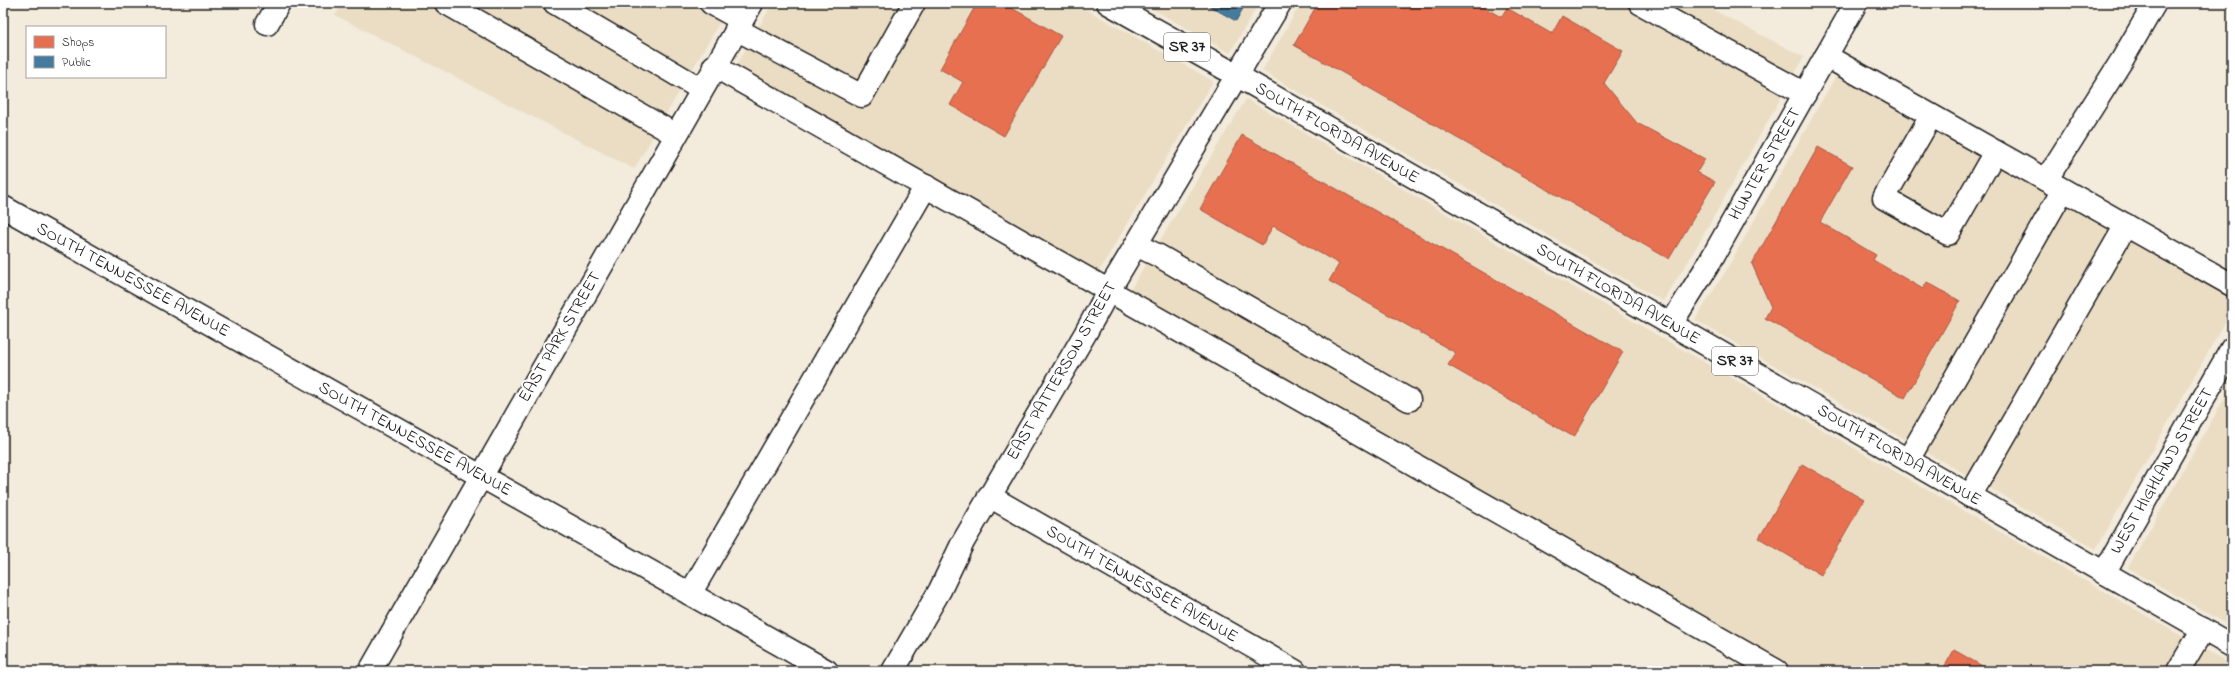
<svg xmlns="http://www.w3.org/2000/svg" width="2235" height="674" font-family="'Indie Flower',sans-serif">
  <rect width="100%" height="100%" fill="#f3ebdc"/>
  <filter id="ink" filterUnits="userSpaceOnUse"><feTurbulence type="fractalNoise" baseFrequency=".025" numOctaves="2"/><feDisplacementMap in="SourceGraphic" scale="8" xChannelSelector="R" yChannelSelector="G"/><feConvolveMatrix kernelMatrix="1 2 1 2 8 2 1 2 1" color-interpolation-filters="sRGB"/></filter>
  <g filter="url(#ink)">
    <g fill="#eaddc4">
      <path d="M345,3H731L634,169L335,15Z"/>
      <path d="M773,3H1075L1213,81L1096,276L736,66Z"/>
      <path d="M1142,3H1259L1230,53Z"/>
      <path d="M1301,3H1700L1804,57L1692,255L1663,301L1262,71Z"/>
      <path d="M1837,74L2232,277V310L2096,549L1695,320L1724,274Z"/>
      <path d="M1246,99L2232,665V671H1767L1127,295Z"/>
      <path d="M2232,385V627L2128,568Z"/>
    </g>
    <g fill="#e76f51" stroke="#aa5641">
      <path d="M977,3H1003L1061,36L1004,136L950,105L963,82L940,69Z"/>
      <path d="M1318,3H1394L1399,6L1400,3H1476L1501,17L1507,8L1552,34L1562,16L1623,51L1604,83L1637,123L1705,159L1697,172L1715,182L1669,259L1294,45Z"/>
      <path d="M1242,135L1623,352L1574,437L1448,365L1456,353L1329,281L1339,264L1273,226L1262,245L1200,209Z"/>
      <path d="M1818,147L1852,166L1820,222L1876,255L1873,260L1923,289L1927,282L1960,301L1905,398L1765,318L1771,307L1752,264Z"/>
      <path d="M1802,464L1864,500L1821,575L1759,538Z"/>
      <path d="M1954,650L1991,671H1942Z"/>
    </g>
    <path fill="#457b9d" stroke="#395e76" d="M1204,3H1246L1236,21Z"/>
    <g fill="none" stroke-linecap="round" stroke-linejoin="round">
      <defs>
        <g id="minor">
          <path d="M446,3L676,135"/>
          <path d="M555,3L701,89"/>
          <path d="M711,3L742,20"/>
          <path d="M1640,3L1805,94"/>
          <path d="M267,24L279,3"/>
          <path d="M736,29L862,96L914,3"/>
          <path d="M1826,56L2232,285"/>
          <path d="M714,66L1777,671"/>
          <path d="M1931,116L1884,198L1948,234L1995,152"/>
          <path d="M2046,180L2122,60L2155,3"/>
          <path d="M3,207L827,671"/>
          <path d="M1136,245L1159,256L1409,400"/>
          <path d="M1671,324L1708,265L1856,3"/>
          <path d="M1908,460L2063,190"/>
          <path d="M989,496L1295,671"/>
          <path d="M1970,496L2126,225"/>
          <path d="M2104,573L2232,348"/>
          <path d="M690,594L926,186"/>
          <path d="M370,671L752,3"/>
          <path d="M893,671L940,590L963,542L1085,334L1109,290L1280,3"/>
          <path d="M2178,671L2203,629"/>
        </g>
        <path id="major" d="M1108,3L1238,76L2232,646"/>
      </defs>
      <use href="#minor" stroke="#1c1c1c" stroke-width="25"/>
      <use href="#major" stroke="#1c1c1c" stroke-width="25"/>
      <use href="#minor" stroke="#fff" stroke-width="22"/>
      <use href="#major" stroke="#fff" stroke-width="22"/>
    </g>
  </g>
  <g text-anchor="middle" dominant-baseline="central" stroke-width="4" stroke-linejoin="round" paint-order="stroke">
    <g fill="#fff" stroke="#606060" stroke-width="1">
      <rect x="1164" y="33" width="46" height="28" rx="3"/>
      <rect x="1712" y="347" width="46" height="28" rx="3"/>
    </g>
    <g font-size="16" font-weight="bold" fill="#1c1c1c">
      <text x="1187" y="47">SR 37</text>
      <text x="1735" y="361">SR 37</text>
    </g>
    <g font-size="17" fill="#1c1c1c" stroke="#fff">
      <text transform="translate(1337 133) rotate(30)">SOUTH FLORIDA AVENUE</text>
      <text transform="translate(1765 164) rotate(-60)">HUNTER STREET</text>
      <text transform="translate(133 280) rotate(29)">SOUTH TENNESSEE AVENUE</text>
      <text transform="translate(1618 294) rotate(30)">SOUTH FLORIDA AVENUE</text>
      <text transform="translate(560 337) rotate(-60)">EAST PARK STREET</text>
      <text transform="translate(1062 371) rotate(-60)">EAST PATTERSON STREET</text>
      <text transform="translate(415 439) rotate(29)">SOUTH TENNESSEE AVENUE</text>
      <text transform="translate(1899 455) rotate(30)">SOUTH FLORIDA AVENUE</text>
      <text transform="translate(2162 471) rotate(-60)">WEST HIGHLAND STREET</text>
      <text transform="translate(1142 584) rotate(30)">SOUTH TENNESSEE AVENUE</text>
    </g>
  </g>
  <rect width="2235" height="674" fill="none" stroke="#fff" stroke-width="16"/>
  <rect x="8" y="8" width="2219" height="658" fill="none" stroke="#1c1c1c" stroke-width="1.5" filter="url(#ink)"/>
  <rect x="26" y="26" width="140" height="52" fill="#ffffff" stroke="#a4a4a4"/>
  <rect x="34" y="36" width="20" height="12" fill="#e76f51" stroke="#a4a4a4"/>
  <text x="62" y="46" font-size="12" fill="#1c1c1c">Shops</text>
  <rect x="34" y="56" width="20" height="12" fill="#457b9d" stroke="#a4a4a4"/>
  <text x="62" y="66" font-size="12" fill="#1c1c1c">Public</text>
</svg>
